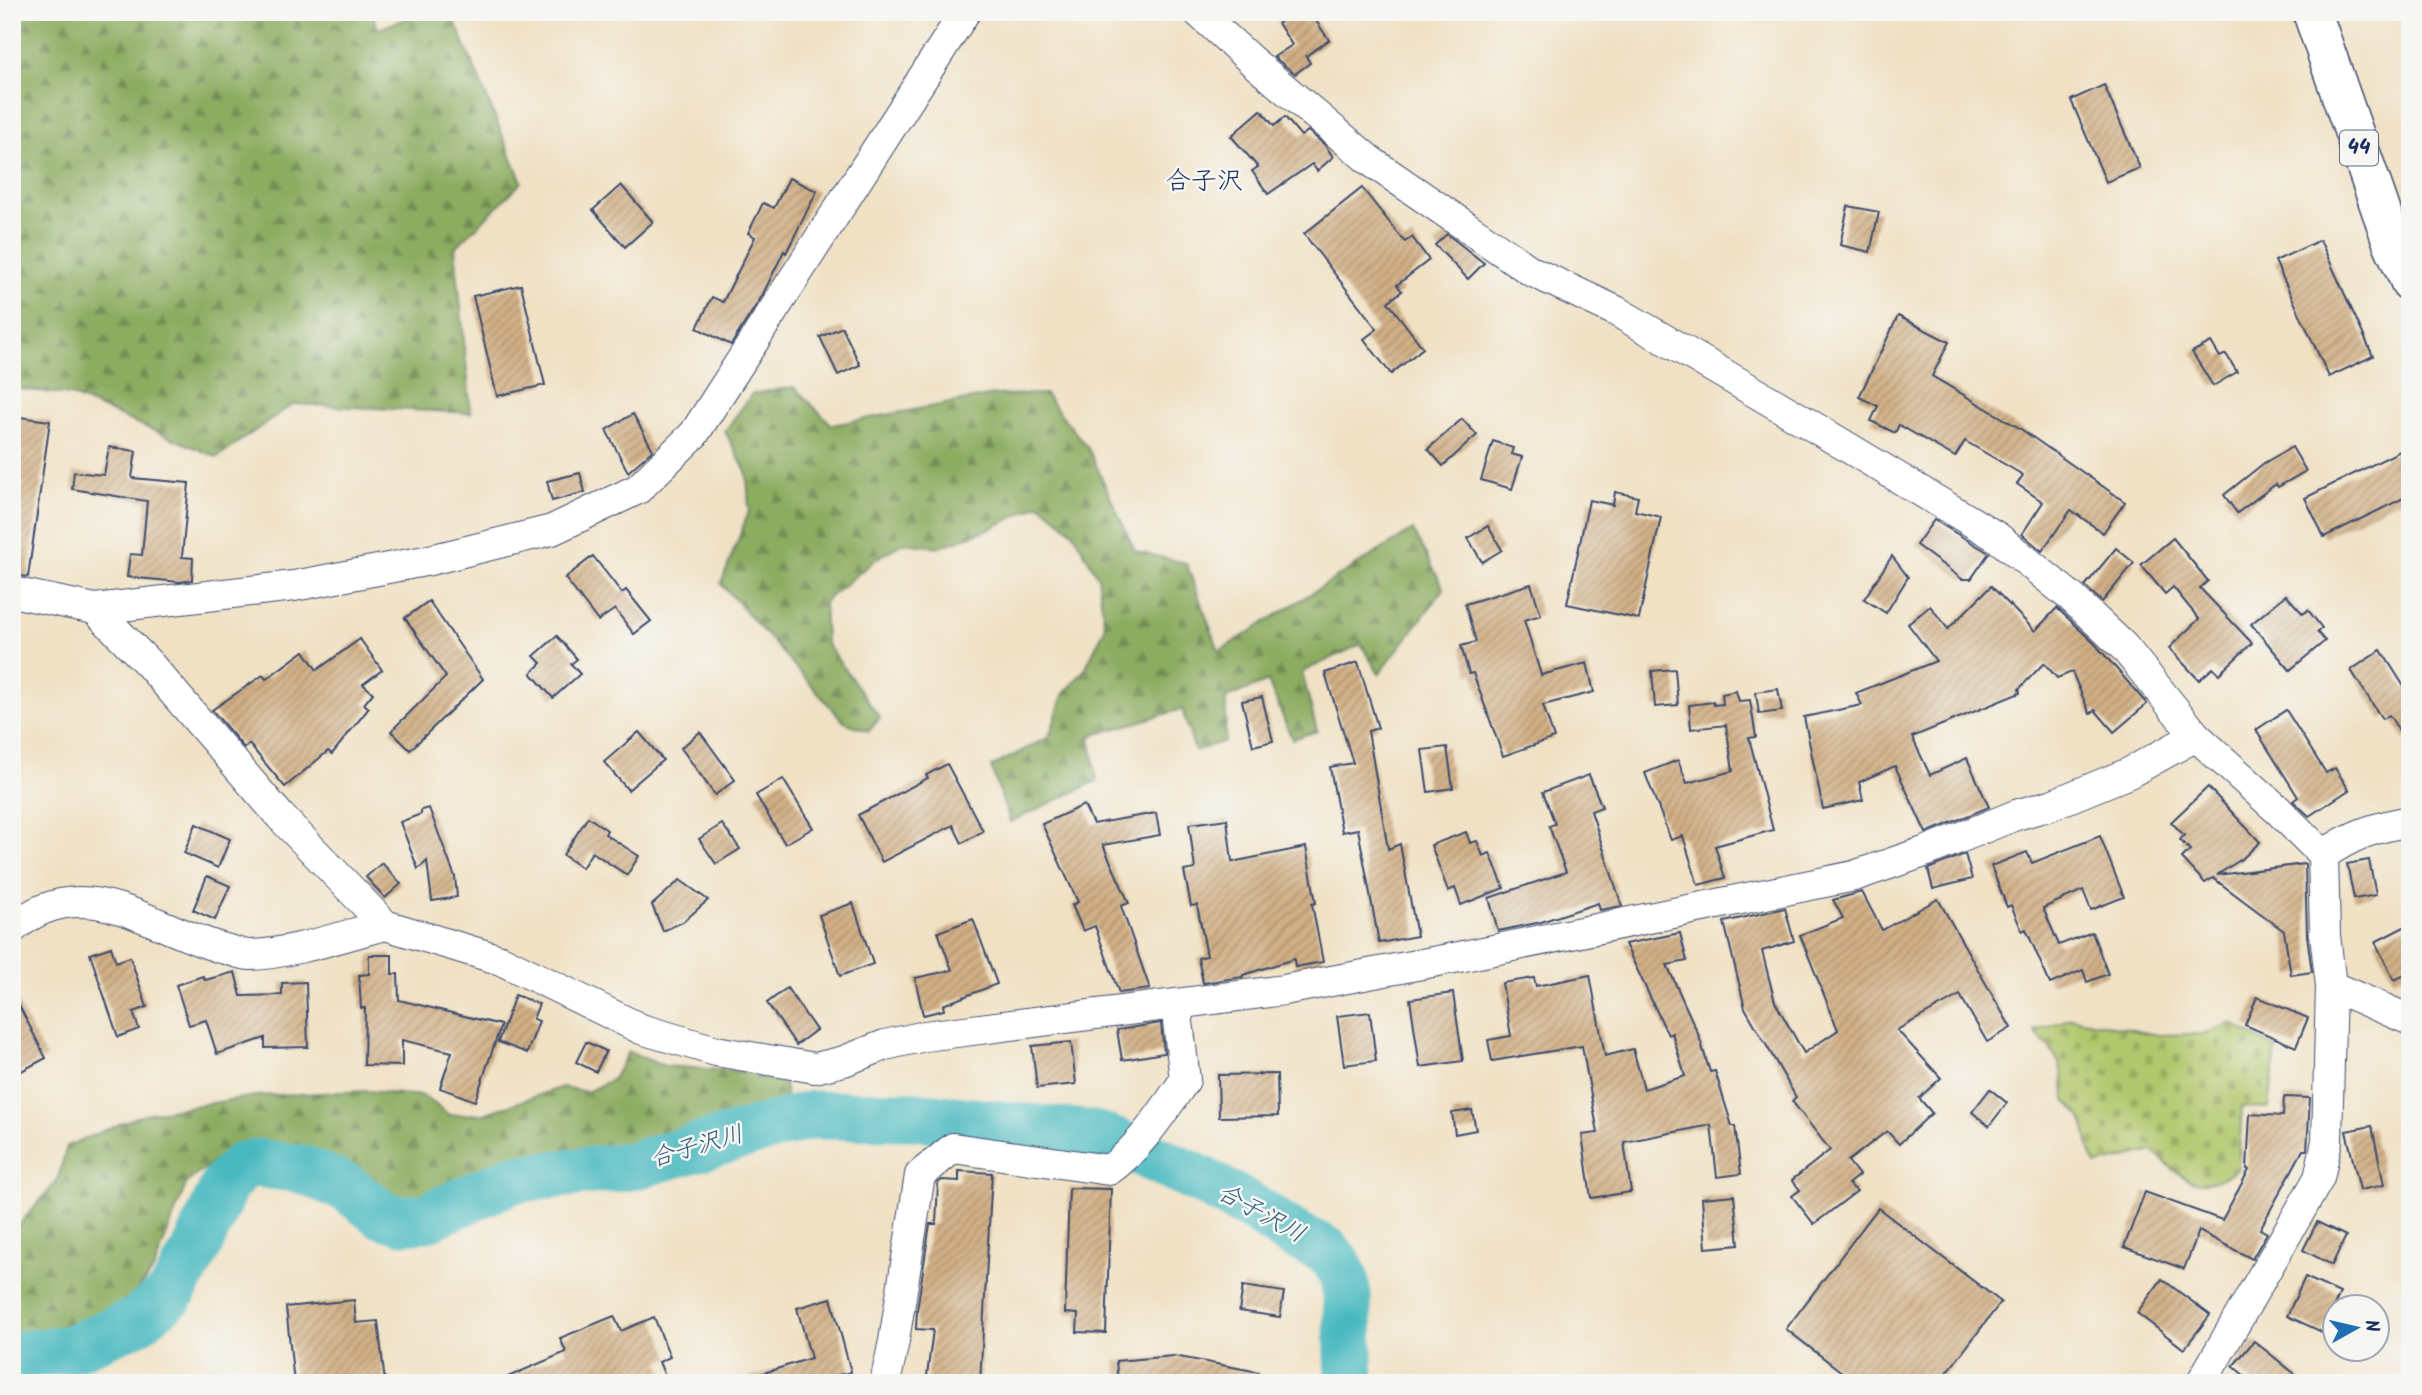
<svg xmlns="http://www.w3.org/2000/svg" width="2422" height="1395" font-family="Kalam,'Klee One',sans-serif">
  <defs>
    <pattern id="forest-firs" width="22" height="20" patternUnits="userSpaceOnUse" patternTransform="scale(1.75)"><rect width="22" height="20" fill="#8cac60"/><path d="M5 1l3.5 6h-7zM16 11l3.5 6h-7z" fill="#728c52"/></pattern>
    <pattern id="cemetery-stones" width="16" height="16" patternUnits="userSpaceOnUse" patternTransform="scale(1.75)"><rect width="16" height="16" fill="#b1c76c"/><path d="M2 7V4a2 2 0 0 1 4 0v3zM10 15v-3a2 2 0 0 1 4 0v3z" fill="#98ab60"/></pattern>
    <pattern id="building-hatch" width="6" height="6" patternUnits="userSpaceOnUse" patternTransform="scale(1.75)"><rect width="6" height="6" fill="#d2b086"/><path d="M-1 1l2-2M0 6l6-6M5 7l2-2" fill="none" stroke="#aa9071"/></pattern>
  </defs>
  <rect width="100%" height="100%" fill="#f6f6f2"/>
  <filter id="ink" filterUnits="userSpaceOnUse"><feTurbulence type="fractalNoise" baseFrequency=".0143" numOctaves="2"/><feDisplacementMap in="SourceGraphic" scale="14" xChannelSelector="R" yChannelSelector="G"/><feConvolveMatrix kernelMatrix="1 2 1 2 8 2 1 2 1" color-interpolation-filters="sRGB"/></filter>
  <filter id="wash" filterUnits="userSpaceOnUse"><feTurbulence type="fractalNoise" baseFrequency=".00686" numOctaves="4" result="noise"/><feDisplacementMap in="SourceGraphic" scale="28" xChannelSelector="R" yChannelSelector="G"/><feGaussianBlur stdDeviation="1.57" result="paint"/><feColorMatrix in="noise" values="0 0 0 0 0 0 0 0 0 0 0 0 0 0 0 0 0 1.4 0 .05"/><feComposite in="paint" operator="in"/></filter>
  <g filter="url(#wash)">
    <rect width="100%" height="100%" fill="#f0e1c4"/>
    <g fill="url(#forest-firs)" stroke="#546e5f" stroke-width="2">
      <path d="M12,12H372L378,29L425,12H451L522,182L455,248L471,413L293,404L217,457L70,395L12,388Z"/>
      <path d="M794,387L832,425L994,395L1045,394L1089,450L1135,551L1186,563L1219,651L1413,530L1444,589L1379,674L1361,644L1302,672L1317,731L1292,739L1268,681L1226,698L1225,741L1195,751L1182,709L1090,736L1097,781L1010,822L991,767L1049,737L1063,695L1085,669L1105,628L1098,577L1073,532L1040,504L994,527L940,547L903,543L876,559L824,602L826,643L880,718L869,731L844,722L721,584L749,511L747,474L725,431L752,394Z"/>
      <path d="M628,1052L664,1066L765,1073L784,1084L787,1101L734,1121L604,1155L488,1180L434,1210L385,1205L357,1180L316,1154L236,1145L187,1182L153,1271L122,1308L74,1327L12,1337V1233L57,1181L67,1146L144,1114L255,1096L367,1091L424,1096L449,1115L484,1114L562,1087L587,1092L613,1079Z"/>
    </g>
    <path fill="url(#cemetery-stones)" stroke="#667b65" stroke-width="2" d="M2072,1018L2158,1035L2202,1034L2232,1023L2276,1049L2269,1108L2242,1107L2238,1169C2198,1197 2184,1179 2153,1151L2096,1165C2080,1135 2095,1126 2065,1100C2063,1062 2059,1058 2034,1031Z"/>
    <g fill="none" stroke-linecap="round" stroke-linejoin="round">
      <path stroke="#4ab9c0" stroke-width="49" d="M12,1356L70,1349L137,1321L171,1294L199,1244L225,1184L243,1166L256,1163L301,1169L347,1188L383,1215L401,1220L425,1218L513,1179L632,1166L812,1115L916,1116L1095,1135L1139,1151L1207,1183L1258,1211L1291,1233L1327,1251L1338,1264L1344,1277L1347,1295L1350,1383"/>
    </g>
    <g id="blocks">
      <g fill="url(#building-hatch)">
        <path d="M1294,12H1310L1329,40L1306,56L1310,63L1295,74L1274,57L1292,45L1278,23Z"/>
        <path d="M2104,85L2140,168L2106,182L2071,100Z"/>
        <path d="M1261,110L1274,126L1285,117L1301,136L1308,131L1325,145L1333,157L1317,171L1312,164L1268,194L1252,171L1258,167L1231,136Z"/>
        <path d="M789,178L817,191L786,253L784,251L762,296L731,345L697,328L712,297L723,302L755,237L748,233L763,203L774,208Z"/>
        <path d="M621,185L653,222L625,247L593,210Z"/>
        <path d="M1362,188L1405,242L1412,237L1429,260L1397,285L1402,291L1388,302L1423,348L1391,374L1364,339L1377,329L1304,234Z"/>
        <path d="M1848,206L1879,212L1870,252L1840,245Z"/>
        <path d="M1447,234L1484,263L1468,279L1435,245Z"/>
        <path d="M2320,240L2373,356L2329,377L2275,261Z"/>
        <path d="M521,285L545,385L497,396L473,296Z"/>
        <path d="M1898,316L1949,342L1932,376L2021,429L2125,502L2103,533L2071,510L2042,551L2022,534L2043,502L2017,484L2023,475L1965,441L1955,457L1899,425L1895,433L1871,421L1878,406L1859,397Z"/>
        <path d="M842,327L860,365L838,375L820,337Z"/>
        <path d="M2211,342L2220,357L2226,354L2237,372L2213,386L2192,352Z"/>
        <path d="M633,414L653,450L628,472L606,430Z"/>
        <path d="M12,416L50,421L28,577L12,575Z"/>
        <path d="M1462,419L1477,435L1443,466L1428,449Z"/>
        <path d="M1493,441L1513,448L1511,454L1522,457L1512,489L1481,480Z"/>
        <path d="M2410,446V495L2324,537L2305,498Z"/>
        <path d="M109,447L136,451L132,478L189,483L182,557L193,558L192,580L180,582L127,577L130,554L142,555L147,501L72,489L74,472L104,475Z"/>
        <path d="M2292,447L2306,471L2278,487L2276,484L2237,513L2224,495L2264,463Z"/>
        <path d="M580,473L585,492L552,501L547,481Z"/>
        <path d="M1615,492L1638,497L1635,511L1661,517L1639,619L1567,604L1589,500L1613,505Z"/>
        <path d="M1934,520L1989,553L1971,579H1962L1916,545Z"/>
        <path d="M1488,526L1502,550L1482,562L1468,538Z"/>
        <path d="M2173,538L2208,581L2200,588L2252,643L2219,674L2213,668L2199,680L2169,648L2199,619L2173,587L2165,594L2141,565Z"/>
        <path d="M2116,548L2134,563L2102,602L2085,586Z"/>
        <path d="M593,556L622,593L626,590L651,621L634,634L615,609L598,621L565,578Z"/>
        <path d="M1892,556L1908,577L1886,613L1864,599Z"/>
        <path d="M1531,584L1541,615L1524,620L1541,675L1587,663L1594,692L1543,705L1554,738L1503,756L1473,673L1469,674L1461,646L1476,642L1465,604Z"/>
        <path d="M1991,586L2035,631L2057,608L2095,644L2147,704L2114,732L2095,710L2090,714L2072,672L2057,678L2044,663L2019,689L2020,693L1912,737L1930,775L1967,758L1989,807L1926,833L1895,766L1859,782L1863,800L1823,809L1804,717L1862,705L1856,693L1936,661L1908,624L1930,606L1948,629Z"/>
        <path d="M2286,595L2303,614L2308,610L2322,628L2317,632L2325,641L2290,670L2251,624Z"/>
        <path d="M429,601L483,679L410,750L391,731L446,677L405,618Z"/>
        <path d="M557,636L577,659L571,664L580,674L553,698L531,673L541,663L534,656Z"/>
        <path d="M360,639L382,670L363,684L373,693L364,704L369,708L332,754L328,751L285,787L249,744L244,748L212,710L263,675L266,679L304,651L317,670Z"/>
        <path d="M2381,650L2410,696V747L2389,715L2382,719L2351,670Z"/>
        <path d="M1358,662L1378,728L1368,731L1388,849L1400,844L1417,936L1379,943L1358,829L1342,832L1330,767L1353,763L1325,673Z"/>
        <path d="M1675,669L1678,705L1655,707L1652,671Z"/>
        <path d="M1778,689L1782,711L1759,714L1756,692Z"/>
        <path d="M1736,691L1739,701L1750,700L1756,737L1749,738L1773,830L1715,846L1725,878L1698,885L1683,836L1671,840L1645,773L1678,760L1687,783L1733,771L1726,725L1691,729L1689,705L1713,702L1714,705L1723,704L1722,694Z"/>
        <path d="M1262,697L1273,741L1253,746L1242,701Z"/>
        <path d="M2286,710L2326,773L2335,768L2349,790L2309,816L2293,801L2298,797L2256,730Z"/>
        <path d="M639,732L663,760L628,790L604,762Z"/>
        <path d="M700,732L735,780L715,795L681,748Z"/>
        <path d="M1447,747L1453,788L1428,792L1422,750Z"/>
        <path d="M947,764L983,831L962,843L953,825L882,862L858,815L928,778L926,775Z"/>
        <path d="M1589,775L1602,807L1591,811L1622,906L1600,910L1598,903L1541,922L1498,931L1489,898L1566,872L1549,826L1555,824L1543,792Z"/>
        <path d="M783,779L813,828L785,844L756,795Z"/>
        <path d="M2208,787L2260,842L2243,858L2217,875L2305,864L2307,935L2312,972L2291,975L2284,931L2213,878L2205,883L2182,858L2190,850L2180,840L2184,835L2171,822Z"/>
        <path d="M1084,805L1093,824L1156,813L1160,835L1103,845L1129,903L1121,906L1150,989L1119,993L1095,926L1083,931L1072,905L1078,902L1042,824Z"/>
        <path d="M429,808L455,877L457,897L432,901L427,861L418,869L400,822L421,814V810Z"/>
        <path d="M588,817L607,830L605,834L639,856L627,875L592,852L582,868L563,855Z"/>
        <path d="M1227,819L1232,862L1306,847L1316,903L1312,904L1323,962L1295,967L1294,959L1243,975V977L1203,983L1198,958L1207,956L1197,905L1191,906L1184,871L1195,869L1189,824Z"/>
        <path d="M196,824L230,839L218,868L184,853Z"/>
        <path d="M722,824L740,849L716,864L699,839Z"/>
        <path d="M1466,832L1470,843L1477,841L1483,856L1490,853L1504,888L1461,905L1455,888L1448,891L1431,845Z"/>
        <path d="M2100,836L2124,897L2091,910L2083,890L2043,908L2059,945L2092,932L2108,974L2087,982L2083,970L2050,984L2026,929L2022,931L2011,905L2007,907L1991,866L2027,852L2032,863Z"/>
        <path d="M1965,854L1972,879L1933,889L1928,869Z"/>
        <path d="M2369,860L2376,895L2354,899L2347,864Z"/>
        <path d="M382,863L401,884L385,898L366,877Z"/>
        <path d="M207,876L230,886L215,920L193,910Z"/>
        <path d="M680,880L708,900L683,922L663,931L652,905Z"/>
        <path d="M1862,892L1882,930L1938,899L2011,1028L1987,1042L1960,995L1897,1030L1941,1078L1919,1098L1932,1113L1899,1144L1887,1131L1848,1161L1859,1175L1848,1184L1857,1191L1814,1224L1792,1196L1800,1190L1792,1180L1830,1150L1792,1101L1796,1097L1745,1008L1724,922L1785,908L1794,941L1762,951L1775,1002L1804,1053L1838,1030L1800,935L1843,918L1833,900Z"/>
        <path d="M853,903L873,964L840,976L819,915Z"/>
        <path d="M973,919L997,984L943,1005L944,1010L923,1015L915,978L952,970L938,932Z"/>
        <path d="M2410,924V973L2394,980L2375,942Z"/>
        <path d="M1680,933L1687,961L1667,965L1699,1036L1710,1072L1715,1071L1732,1126H1735L1741,1174L1717,1177L1711,1125L1624,1142L1631,1192L1591,1198L1582,1135L1598,1133L1582,1046L1492,1061L1488,1040L1511,1036L1502,983L1534,978L1536,986L1590,975L1605,1056L1633,1049L1644,1089L1685,1076L1672,1033L1668,1035L1625,944Z"/>
        <path d="M111,947L116,962L130,957L147,1007L133,1012L139,1029L118,1037L90,954Z"/>
        <path d="M369,955H392V974H398L399,1000L501,1025L475,1101L440,1088L452,1052L402,1040V1066L364,1065L365,1008H361L359,975L369,974Z"/>
        <path d="M235,972L241,996L282,995V983L306,982L308,1047L265,1048V1038L217,1054L206,1020L189,1025L176,985L203,976L205,980Z"/>
        <path d="M787,988L816,1030L796,1045L767,1003Z"/>
        <path d="M12,992L46,1058L12,1076Z"/>
        <path d="M1453,993L1463,1061L1420,1067L1410,999Z"/>
        <path d="M515,995L539,1004L533,1019L539,1021L527,1053L498,1042Z"/>
        <path d="M2257,997L2308,1018L2296,1047L2245,1025Z"/>
        <path d="M1370,1012L1376,1061L1344,1065L1337,1016Z"/>
        <path d="M1161,1023L1164,1053L1122,1060L1117,1030Z"/>
        <path d="M586,1042L606,1051L596,1072L576,1062Z"/>
        <path d="M1071,1042L1076,1084L1037,1088L1032,1046Z"/>
        <path d="M1277,1074L1278,1116L1219,1117L1218,1075Z"/>
        <path d="M1990,1089L2007,1103L1989,1126L1972,1112Z"/>
        <path d="M2284,1097L2310,1098L2307,1150H2303L2260,1229L2267,1233L2252,1259L2199,1231L2184,1269L2124,1247L2145,1192L2222,1220L2249,1170L2247,1169L2250,1114L2283,1116Z"/>
        <path d="M1472,1110L1476,1130L1455,1134L1452,1113Z"/>
        <path d="M2372,1126L2384,1185L2360,1190L2346,1131Z"/>
        <path d="M959,1171L992,1173L980,1383H926L933,1330L916,1329L917,1310L930,1224H936L938,1183L942,1180L959,1181Z"/>
        <path d="M1069,1188L1111,1189L1106,1333L1077,1332L1078,1314L1065,1313Z"/>
        <path d="M1734,1195L1739,1245L1706,1248L1702,1198Z"/>
        <path d="M1878,1208L2001,1302L1939,1383H1856L1786,1329Z"/>
        <path d="M2317,1222L2346,1236L2332,1265L2303,1250Z"/>
        <path d="M2305,1277L2340,1293L2322,1332L2287,1316Z"/>
        <path d="M2162,1279L2210,1315L2184,1349L2137,1313Z"/>
        <path d="M1243,1286L1284,1292L1280,1317L1239,1311Z"/>
        <path d="M831,1298L851,1372L807,1383H748V1378L811,1358L797,1308Z"/>
        <path d="M354,1300L356,1323L378,1321L385,1383H294L286,1307Z"/>
        <path d="M614,1316L621,1331L654,1317L670,1357L659,1362L668,1383H494L566,1352L560,1338Z"/>
        <path d="M2254,1341L2264,1349L2306,1383H2253L2233,1366Z"/>
        <path d="M1174,1356L1259,1372L1258,1383H1118L1116,1361Z"/>
      </g>
    </g>
  </g>
  <g filter="url(#ink)">
    <use href="#blocks" fill-opacity="0" stroke="#3b4a6d" stroke-width="2"/>
    <g fill="none" stroke-linecap="round" stroke-linejoin="round">
      <defs>
        <g id="street">
          <path d="M1198,12L1253,62L1369,160L1531,271L1616,311L1789,412L1997,537L2071,597L2124,647L2196,736L2278,810L2323,855L2325,935L2331,986L2327,1141L2319,1178L2201,1383"/>
          <path d="M12,592L95,609L294,586L430,560L552,530L638,489L694,434L965,12"/>
          <path d="M95,609L150,665L280,816L385,925L501,960L641,1029L716,1051L815,1068L844,1061L885,1045L925,1036L1284,990L1459,957L1854,876L1927,851L2016,815L2051,805L2129,773L2196,736"/>
          <path d="M2323,855C2354,834 2373,828 2410,821"/>
          <path d="M12,929C84,866 151,930 225,949C233,951 242,955 250,955C290,954 346,935 385,925"/>
          <path d="M2331,986L2410,1020"/>
          <path d="M885,1383L894,1341L920,1175L953,1148L1109,1170C1139,1149 1164,1110 1185,1080L1176,1005"/>
        </g>
        <path id="primary" d="M2312,12L2392,242L2410,282"/>
      </defs>
      <use href="#street" stroke="#3b4a6d" stroke-width="32"/>
      <use href="#primary" stroke="#3b4a6d" stroke-width="41"/>
      <use href="#street" stroke="#fff" stroke-width="30"/>
      <use href="#primary" stroke="#fff" stroke-width="38"/>
    </g>
  </g>
  <g text-anchor="middle" dominant-baseline="central" stroke-width="5" stroke-linejoin="round" paint-order="stroke">
    <rect fill="#f6f6f2" stroke="#5d6b8a" stroke-width="2" x="2340" y="130.5" width="38" height="35" rx="5"/>
    <g font-size="21" font-weight="bold" fill="#1b2f5e">
      <text x="2359" y="148">44</text>
    </g>
    <g font-size="24" font-style="italic" fill="#29587b" stroke="#f6f6f2">
      <text transform="translate(697 1147) rotate(-16)">合子沢川</text>
      <text transform="translate(1261 1214) rotate(29)">合子沢川</text>
    </g>
    <g font-size="26" fill="#1b2f5e" stroke="#f6f6f2">
      <text x="1204" y="182">合子沢</text>
    </g>
  </g>
  <rect width="2422" height="1395" fill="none" stroke="#f6f6f2" stroke-width="42"/>
  <g transform="translate(2356 1328) rotate(82)"><circle r="33" fill="#f6f6f2" stroke="#9ea6b7" stroke-width="2"/>
  <path d="M0-5L12 26L0 18L-12 26Z" fill="#1f6fb2"/>
  <text y="-10" font-size="19" font-weight="bold" text-anchor="middle" fill="#1b2f5e">N</text>
  </g>
</svg>
